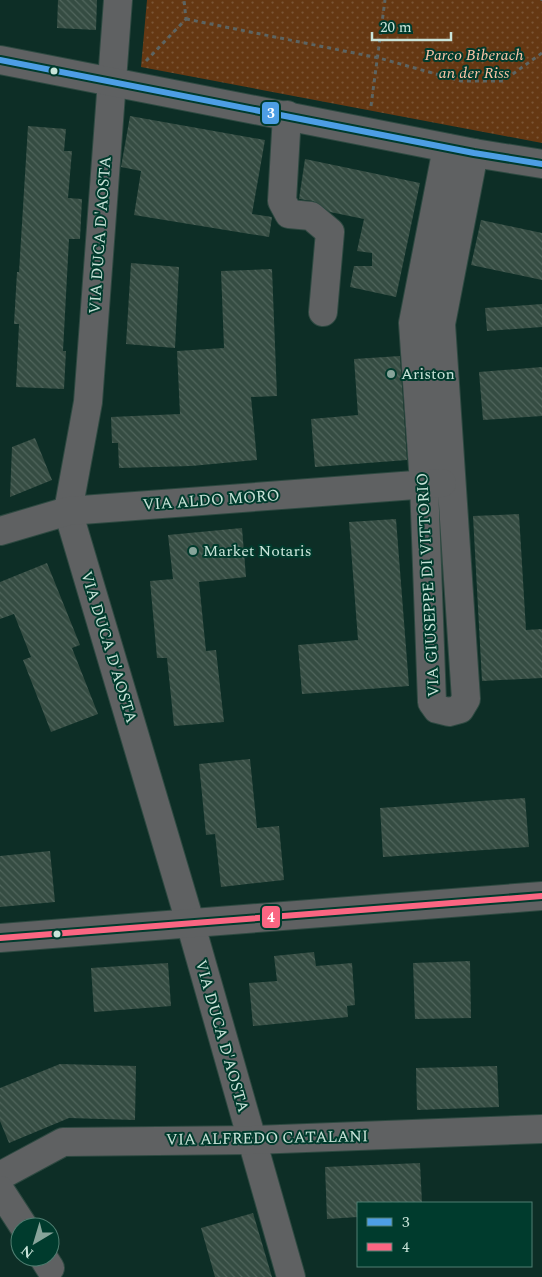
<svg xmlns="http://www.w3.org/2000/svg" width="542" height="1277" font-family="Spectral,serif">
  <defs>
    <pattern id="park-dots" width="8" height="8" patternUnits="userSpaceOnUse" patternTransform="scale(1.25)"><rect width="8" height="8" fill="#653813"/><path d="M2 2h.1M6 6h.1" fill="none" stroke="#7a5535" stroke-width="1.8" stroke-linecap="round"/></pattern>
    <pattern id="building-back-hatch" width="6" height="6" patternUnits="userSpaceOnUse" patternTransform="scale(1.25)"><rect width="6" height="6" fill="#354c42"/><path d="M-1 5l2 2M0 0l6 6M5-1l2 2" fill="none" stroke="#51665d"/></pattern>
  </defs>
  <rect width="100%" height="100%" fill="#0d2e26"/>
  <path fill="url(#park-dots)" d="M147,0H542V143L141,67Z"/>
  <g fill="url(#building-back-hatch)">
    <path d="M58,0H97L96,30L57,28Z"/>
    <path d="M130,116L265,140L252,214L272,217L269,237L134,215L141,171L121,167Z"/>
    <path d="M28,126L66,129L64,151H72L68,198L82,199L80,239H69L63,351H66L64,389L16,387L19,324H14L17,272H19Z"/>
    <path d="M305,159L420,183L396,297L350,287L354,266H372V253L357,251L364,219L330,212L313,201L299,199Z"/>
    <path d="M481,220L542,233V280L471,265Z"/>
    <path d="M131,263L179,267L175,348L126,344Z"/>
    <path d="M272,269L277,396L251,397L257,460L191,466L119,468L118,443H112L111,417L180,414L177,351L224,348L221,271Z"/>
    <path d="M542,304V327L487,331L485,308Z"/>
    <path d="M400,356L407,460L315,467L311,419L358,415L354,359Z"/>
    <path d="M542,367V416L483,420L479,372Z"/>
    <path d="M35,438L52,480L10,497L12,447Z"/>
    <path d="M519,514L526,630L542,629V678L482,681L473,516Z"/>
    <path d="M396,519L409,686L302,694L298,645L358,640L349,522Z"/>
    <path d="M242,528L246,577L199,582L206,651L216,650L224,722L174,726L167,658H157L150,581L173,579L168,535Z"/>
    <path d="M47,563L80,645L72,648L98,714L51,732L23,660L31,657L14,614L0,619V582Z"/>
    <path d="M250,759L257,828L279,826L284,880L221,887L215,834L206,835L199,764Z"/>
    <path d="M525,798L529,847L383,857L380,808Z"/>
    <path d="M50,851L55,902L0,907V856Z"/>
    <path d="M314,952L316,966L352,963L355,1005L347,1006L348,1017L253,1026L249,983L277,981L274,956Z"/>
    <path d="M470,961L471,1018L415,1019L413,963Z"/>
    <path d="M168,963L171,1006L94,1012L91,968Z"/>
    <path d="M60,1064L136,1066L135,1120L69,1118L9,1143L0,1121V1088Z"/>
    <path d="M497,1066L499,1107L417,1110L416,1068Z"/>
    <path d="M420,1163L422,1203H358V1217L327,1219L325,1167Z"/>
    <path d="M253,1213L272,1277H215L201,1228Z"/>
  </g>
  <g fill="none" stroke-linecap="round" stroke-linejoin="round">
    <defs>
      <g id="minor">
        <path d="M118,0L88,402L68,511L190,922L291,1277"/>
        <path d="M0,60L474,153L542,164"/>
        <path d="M287,115L282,201L289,214L311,216L330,232L323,312"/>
        <path d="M447,148L413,323L424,484L432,702L437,709L449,712L460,709L466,699L441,324L474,153"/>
        <path d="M0,531L68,511L442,483"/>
        <path d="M0,938L542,896"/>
        <path d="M0,1176L63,1142L252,1140L542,1129"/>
        <path d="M0,1190L24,1227"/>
        <path d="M43,1257L50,1268"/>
      </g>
    </defs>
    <use href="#minor" stroke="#2e4941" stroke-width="30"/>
    <g stroke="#5c6462" stroke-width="3" stroke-dasharray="4 4" stroke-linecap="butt">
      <path d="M542,0V1"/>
      <path d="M186,19L379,58L461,81H503L542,53"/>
      <path d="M146,61L186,19L184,0"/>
      <path d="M371,106L385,0"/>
    </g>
    <use href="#minor" stroke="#5f6162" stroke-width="28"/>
    <defs>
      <path id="bus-1" d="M0,60L474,153L542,164"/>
      <path id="bus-2" d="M0,938L542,896"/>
    </defs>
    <use href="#bus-1" stroke="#003b2d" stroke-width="10"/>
    <use href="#bus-2" stroke="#003b2d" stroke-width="10"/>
    <use href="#bus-1" stroke="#4d9ee5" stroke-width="6"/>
    <use href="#bus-2" stroke="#fa6682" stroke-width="6"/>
  </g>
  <g fill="#c9e4d9" stroke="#003b2d" stroke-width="2">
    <circle cx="54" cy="71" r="4.5"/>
    <circle cx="57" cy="934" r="4.5"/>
  </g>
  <g fill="#87a49a" stroke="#003b2d" stroke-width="2">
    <circle cx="391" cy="374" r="5"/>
    <circle cx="193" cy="551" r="5"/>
  </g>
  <g text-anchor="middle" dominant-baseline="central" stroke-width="4" stroke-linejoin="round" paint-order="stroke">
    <g font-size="16" font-style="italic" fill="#fcc6a8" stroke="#003b2d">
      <text x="474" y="55">Parco Biberach<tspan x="474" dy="18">an der Riss</tspan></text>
    </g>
    <g font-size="16" fill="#c9e4d9" stroke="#003b2d">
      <text transform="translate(100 235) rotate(-86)">VIA DUCA D'AOSTA</text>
      <text transform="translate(211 500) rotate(-4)">VIA ALDO MORO</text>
      <text transform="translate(428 585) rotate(-93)">VIA GIUSEPPE DI VITTORIO</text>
      <text transform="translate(109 647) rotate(73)">VIA DUCA D'AOSTA</text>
      <text transform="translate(222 1036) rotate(74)">VIA DUCA D'AOSTA</text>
      <text transform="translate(267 1138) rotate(-1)">VIA ALFREDO CATALANI</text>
    </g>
    <g font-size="16" fill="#c9e4d9" stroke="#003b2d" text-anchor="start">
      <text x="401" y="374">Ariston</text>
      <text x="203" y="551">Market Notaris</text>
    </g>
  </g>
  <g stroke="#003b2d" stroke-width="2">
    <rect x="261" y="101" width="19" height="24" rx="5" fill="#4d9ee5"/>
    <rect x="261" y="905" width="20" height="24" rx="5" fill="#fa6682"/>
  </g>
  <g font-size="14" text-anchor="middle" font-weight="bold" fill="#fff">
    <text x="271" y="118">3</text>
    <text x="271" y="922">4</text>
  </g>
  <rect x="357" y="1202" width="175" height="65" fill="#003b2d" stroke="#507f72"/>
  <rect x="367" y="1218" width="25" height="8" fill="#4d9ee5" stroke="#507f72"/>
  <text x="402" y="1227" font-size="15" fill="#c9e4d9">3</text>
  <rect x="367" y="1243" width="25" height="8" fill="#fa6682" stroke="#507f72"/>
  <text x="402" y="1252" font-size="15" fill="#c9e4d9">4</text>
  <g transform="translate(35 1242) rotate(218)"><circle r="24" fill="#003b2d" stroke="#507f72"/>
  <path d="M0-4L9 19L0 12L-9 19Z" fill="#87a49a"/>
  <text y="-8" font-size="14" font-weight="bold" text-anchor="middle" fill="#c9e4d9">N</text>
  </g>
  <path d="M372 32v8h79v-8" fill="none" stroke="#c9e4d9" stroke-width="2.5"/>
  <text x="380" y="32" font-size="15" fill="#c9e4d9" stroke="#003b2d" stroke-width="4" paint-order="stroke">20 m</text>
</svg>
